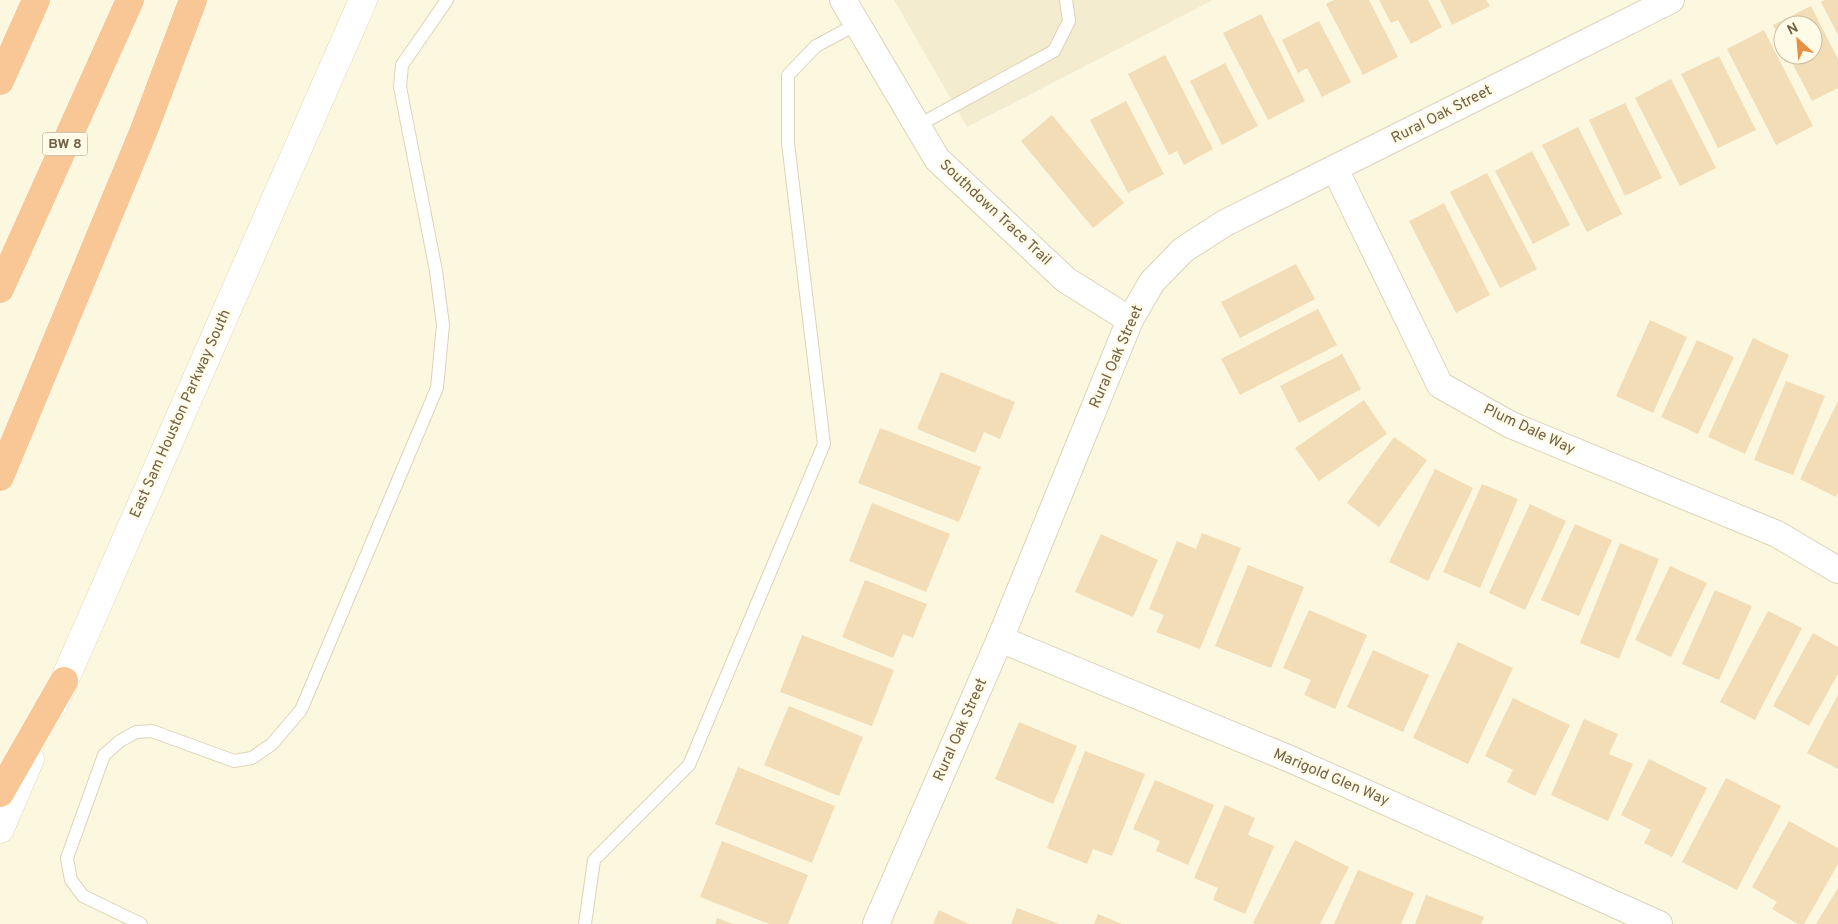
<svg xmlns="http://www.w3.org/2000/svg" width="1838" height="924" font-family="Overpass,sans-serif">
  <rect width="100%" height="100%" fill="#fcf8e0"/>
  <path fill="#f4ecce" d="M894,0H1213L967,127Z"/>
  <g fill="#f2ddb7">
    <path d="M1334,0H1369L1398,57L1363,75L1326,4Z"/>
    <path d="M1379,0H1428L1442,27L1411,44L1398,20L1391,23Z"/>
    <path d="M1440,0H1486L1490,6L1452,25Z"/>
    <path d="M1825,0H1838V35L1821,2Z"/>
    <path d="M1811,6L1838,59V88L1812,101L1788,55H1813V25H1783V45L1773,25Z"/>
    <path d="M1261,14L1305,101L1268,120L1223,33Z"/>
    <path d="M1319,21L1351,82L1322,97L1307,68L1298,73L1282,40Z"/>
    <path d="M1764,30L1813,126L1776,145L1727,49Z"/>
    <path d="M1165,55L1213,149L1184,165L1177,151L1169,155L1128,74Z"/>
    <path d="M1719,56L1756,130L1718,148L1681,74Z"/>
    <path d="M1225,63L1258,126L1222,145L1190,81Z"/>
    <path d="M1671,79L1716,168L1680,186L1635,98Z"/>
    <path d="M1126,101L1164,174L1128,193L1090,120Z"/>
    <path d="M1625,103L1662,178L1625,196L1589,120Z"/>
    <path d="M1052,115L1124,203L1093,228L1021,141Z"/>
    <path d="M1578,127L1622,214L1587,232L1542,145Z"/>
    <path d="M1532,151L1570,225L1533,244L1495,171Z"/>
    <path d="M1487,173L1537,269L1500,288L1450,192Z"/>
    <path d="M1444,203L1490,295L1456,313L1409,221Z"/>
    <path d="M1296,264L1315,299L1240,338L1221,302Z"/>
    <path d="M1318,309L1337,345L1240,395L1221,359Z"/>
    <path d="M1650,320L1687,337L1653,413L1616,396Z"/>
    <path d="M1753,338L1789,355L1745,454L1708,437Z"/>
    <path d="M1697,340L1734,357L1698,434L1661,417Z"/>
    <path d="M1342,354L1361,389L1299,423L1280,386Z"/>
    <path d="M941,372L1015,402L1000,439L984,432L975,453L917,429Z"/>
    <path d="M1786,381L1825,396L1793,475L1754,460Z"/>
    <path d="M1364,400L1387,434L1319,481L1295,448Z"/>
    <path d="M1838,401V493L1836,497L1800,479Z"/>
    <path d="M880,428L981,467L959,522L858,483Z"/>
    <path d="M1394,437L1427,460L1379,527L1347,503Z"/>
    <path d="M1435,469L1473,488L1428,581L1389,562Z"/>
    <path d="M1482,484L1518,499L1480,588L1443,572Z"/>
    <path d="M872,503L950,534L926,592L849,561Z"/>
    <path d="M1530,504L1566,521L1525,610L1489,593Z"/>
    <path d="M1575,524L1612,540L1579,616L1541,600Z"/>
    <path d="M1202,533L1241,548L1200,649L1156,632L1164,615L1149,609L1177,541L1196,549Z"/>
    <path d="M1101,534L1158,560L1133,617L1075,592Z"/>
    <path d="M1620,543L1659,559L1619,659L1580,643Z"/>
    <path d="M1248,565L1304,587L1271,668L1215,646Z"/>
    <path d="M1670,566L1707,583L1671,657L1635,640Z"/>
    <path d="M865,580L927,604L913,638L903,634L893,658L842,637Z"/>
    <path d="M1715,590L1752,606L1719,680L1682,664Z"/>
    <path d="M1309,610L1367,635L1335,709L1304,695L1311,680L1283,668Z"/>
    <path d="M1768,611L1802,628L1755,720L1720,702Z"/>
    <path d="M1813,633L1838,647V674L1809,726L1773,706Z"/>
    <path d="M802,635L894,670L872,726L780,692Z"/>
    <path d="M1458,642L1513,668L1468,764L1413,738Z"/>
    <path d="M1373,650L1429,675L1403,732L1347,707Z"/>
    <path d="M1838,695V769L1807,753Z"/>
    <path d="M1513,698L1570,725L1535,796L1507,782L1513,770L1485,756Z"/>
    <path d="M789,706L863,737L839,796L764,765Z"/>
    <path d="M1584,719L1618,734L1609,754L1633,764L1608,821L1551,795Z"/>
    <path d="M1019,722L1077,746L1053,804L995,779Z"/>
    <path d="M1085,751L1145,774L1112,856L1093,849L1087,864L1047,848Z"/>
    <path d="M1649,759L1707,788L1672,857L1644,843L1651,830L1621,815Z"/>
    <path d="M738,767L835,806L812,863L715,824Z"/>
    <path d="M1726,778L1781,806L1737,890L1682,862Z"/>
    <path d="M1155,780L1214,805L1188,865L1156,851L1160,841L1133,829Z"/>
    <path d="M1225,805L1255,818L1248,835L1274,846L1245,914L1213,900L1218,888L1194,878Z"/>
    <path d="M1789,821L1838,848V864L1804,924H1798L1772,909L1777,902L1752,887Z"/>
    <path d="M1295,840L1349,867L1320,924H1256L1253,923Z"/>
    <path d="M722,841L808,875L788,924H769L700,897Z"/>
    <path d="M1358,870L1414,893L1401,924H1334Z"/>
    <path d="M1838,888V924H1816Z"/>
    <path d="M1426,895L1484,917L1481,924H1415Z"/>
    <path d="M1017,908L1059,924H1011Z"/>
    <path d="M939,910L969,924H933Z"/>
    <path d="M1098,914L1122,924H1094Z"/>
    <path d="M717,918L733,924H715Z"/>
  </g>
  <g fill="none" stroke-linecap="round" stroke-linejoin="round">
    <defs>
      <g id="lane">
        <path d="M917,126L1054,51L1069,21L1066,0"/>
        <path d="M141,924L83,896L71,880L67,858L104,755L120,741L136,732L152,731L234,761L252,758L272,744L301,710L437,388L443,325L436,271L400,87L402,65L447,0"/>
        <path d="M585,924L594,860L689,765L824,444L788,143V75L816,46L857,24"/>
      </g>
      <g id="street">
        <path d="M843,0L937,159L1066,280L1130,320"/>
        <path d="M1335,169L1440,385L1511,425L1777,534L1838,570"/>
        <path d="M1000,639L1290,759L1659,924"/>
        <path d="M876,924L1000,639L1130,320L1152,282L1183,250L1225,223L1671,0"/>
      </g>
      <g id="secondary">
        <path d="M54,704L363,0"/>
        <path d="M0,829L30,759"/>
      </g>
      <g id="highway">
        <path d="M0,81L36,0"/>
        <path d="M0,289L130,0"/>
        <path d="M0,477L144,130L193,0"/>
        <path d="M0,793L64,681"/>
      </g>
    </defs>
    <use href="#lane" stroke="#ddd3b9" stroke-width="14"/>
    <use href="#street" stroke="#ddd3b9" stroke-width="28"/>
    <use href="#secondary" stroke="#e3d6b6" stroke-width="29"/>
    <use href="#highway" stroke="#fff" stroke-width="29"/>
    <use href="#lane" stroke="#fff" stroke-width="12"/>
    <use href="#street" stroke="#fff" stroke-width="26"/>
    <use href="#secondary" stroke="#fff" stroke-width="28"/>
    <use href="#highway" stroke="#f8c795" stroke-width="28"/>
  </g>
  <g text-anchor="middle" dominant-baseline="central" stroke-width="4.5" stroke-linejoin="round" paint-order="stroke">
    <rect fill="#fffbe6" stroke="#9d8f77" stroke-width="1" x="42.5" y="132.5" width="45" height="23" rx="4"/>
    <g font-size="14" font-weight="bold" fill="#736147">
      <text x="65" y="144">BW 8</text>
    </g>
    <g font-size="15" fill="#736147" stroke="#fffbe6">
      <text transform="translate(1442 115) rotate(-27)">Rural Oak Street</text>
      <text transform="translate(995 213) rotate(43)">Southdown Trace Trail</text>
      <text transform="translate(1117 357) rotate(-66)">Rural Oak Street</text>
      <text transform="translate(181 414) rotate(-66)">East Sam Houston Parkway South</text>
      <text transform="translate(1529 430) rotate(25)">Plum Dale Way</text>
      <text transform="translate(961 730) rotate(-66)">Rural Oak Street</text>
      <text transform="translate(1331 778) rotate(23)">Marigold Glen Way</text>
    </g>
  </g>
  <g transform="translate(1798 40) rotate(334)"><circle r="24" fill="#fffbe6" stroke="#c7bda6"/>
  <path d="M0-4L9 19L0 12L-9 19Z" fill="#e98f42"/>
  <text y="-8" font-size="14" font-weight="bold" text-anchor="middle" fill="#736147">N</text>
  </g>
</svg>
